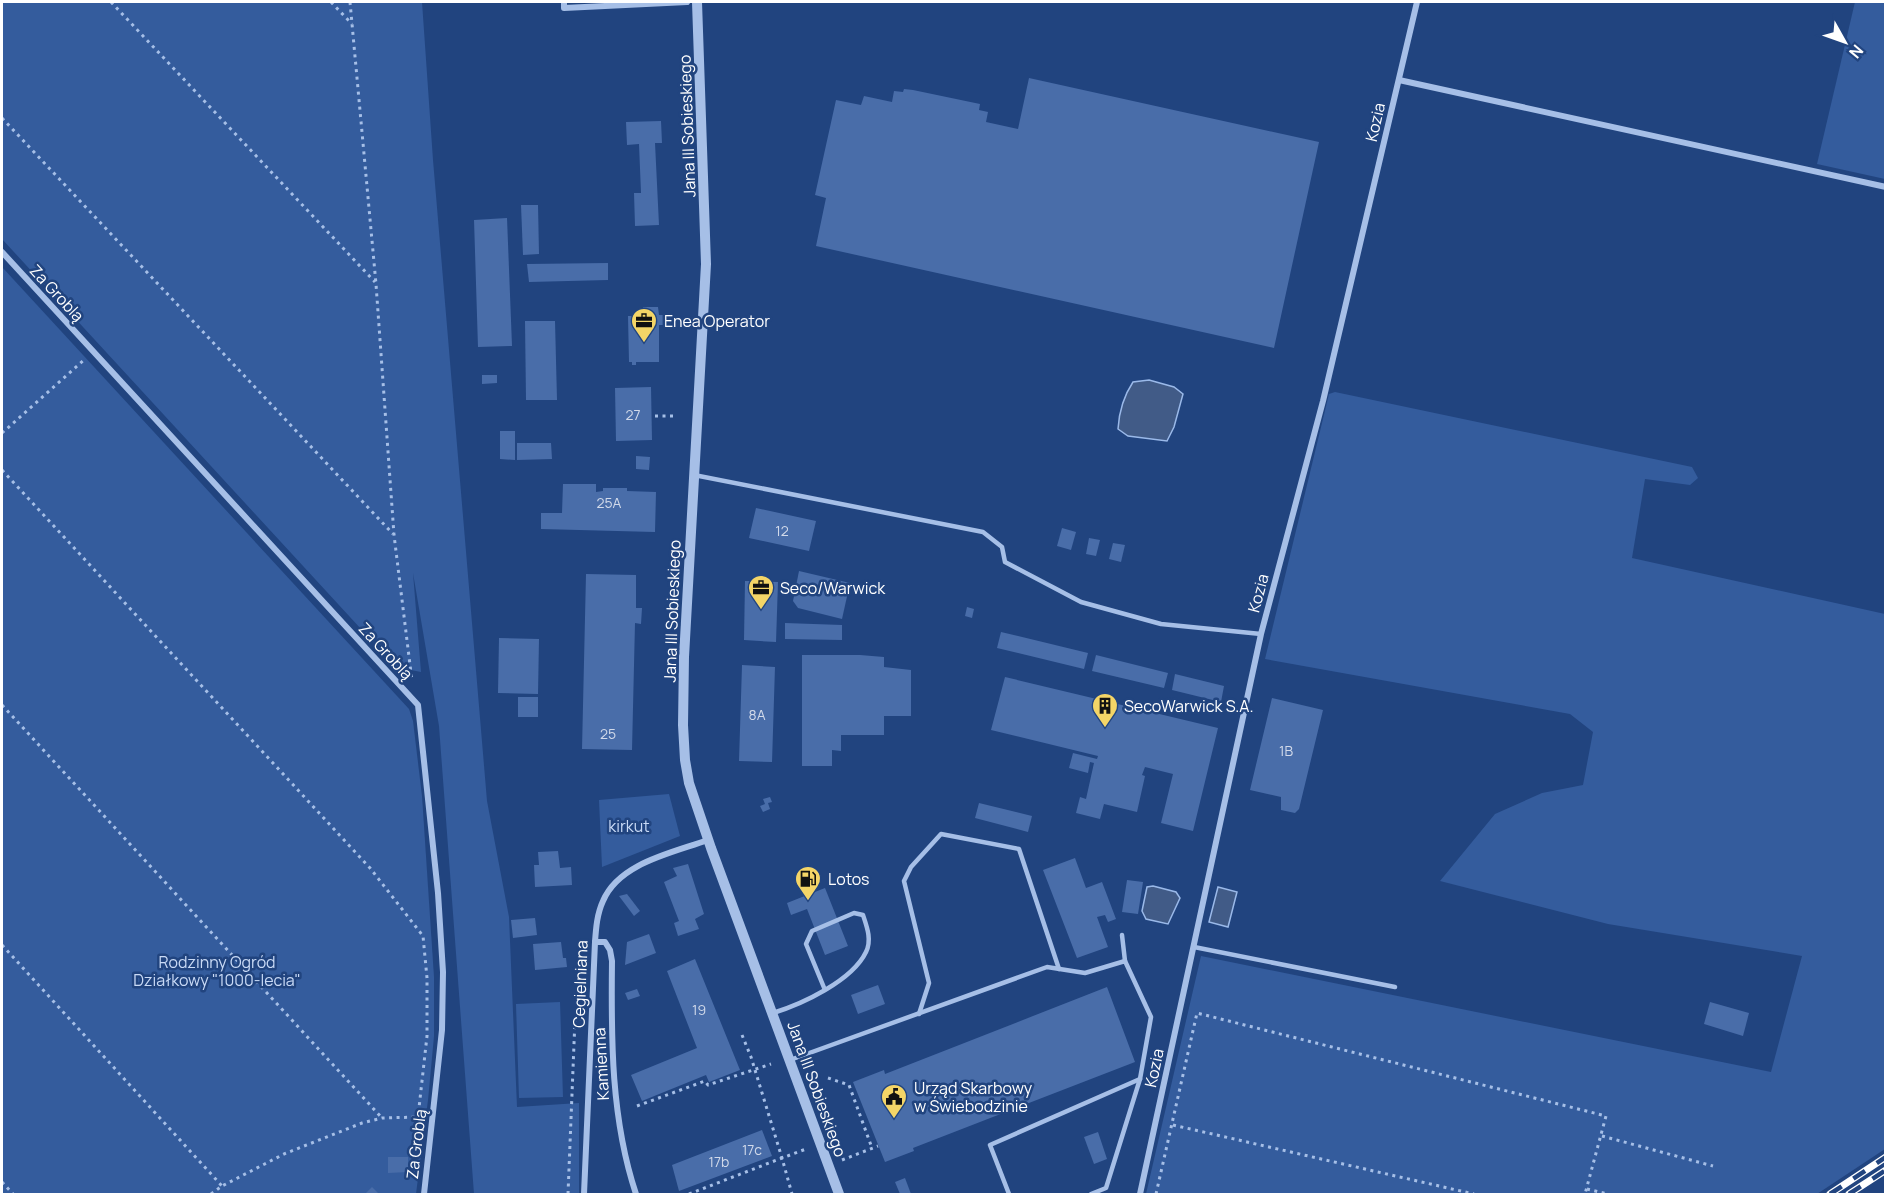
<svg xmlns="http://www.w3.org/2000/svg" width="1887" height="1196" font-family="Manrope,sans-serif">
  <rect width="100%" height="100%" fill="#21447f"/>
  <g fill="#345c9d">
    <path d="M2,2H422L433,160L487,801L509,917L517,1107L579,1103V1194H474L439,726L413,573L421,672L396,667L2,239Z"/>
    <path d="M1855,2H1885V179L1817,164Z"/>
    <path d="M2,267L409,709L413,721L422,796L434,977V1036L428,1100L416,1194H2Z"/>
    <path d="M1335,392L1692,467L1698,478L1690,485L1645,479L1632,558L1885,614V1149L1817,1194H1146L1201,956L1771,1072L1802,956L1608,924L1440,881L1495,814L1542,793L1583,785L1593,732L1570,714L1265,659L1329,394Z"/>
    <path d="M669,794L680,836L602,867L599,800Z"/>
    <path d="M560,1002L563,1097L519,1098L516,1004Z"/>
  </g>
  <g fill="#415b87" stroke="#9ab9e9" stroke-width="1.5">
    <path d="M1149,380L1174,387L1183,394L1174,427L1167,441L1128,436L1118,429C1119,412 1123,397 1133,382Z"/>
    <path d="M1153,886L1176,892L1180,898L1168,924L1146,919L1142,911L1147,887Z"/>
    <path d="M1218,887L1237,892L1228,927L1209,922Z"/>
  </g>
  <g fill="#496da9">
    <path d="M1029,78L1319,142L1274,348L816,246L826,198L815,195L836,100L861,105L864,96L892,102L894,91L903,92L904,89L913,90L980,104L979,110L988,112L986,122L1018,129Z"/>
    <path d="M661,121L662,143H655L659,225L635,226L634,193H641L639,144L627,145L626,122Z"/>
    <path d="M521,205H538L539,254L523,255Z"/>
    <path d="M507,218L512,346L478,347L474,220Z"/>
    <path d="M608,263V280L529,282L527,264Z"/>
    <path d="M643,307H658L659,315H669L667,322L663,323V325H659V362H636V365H632V362H629L628,316H644Z"/>
    <path d="M525,321H555L557,400H526Z"/>
    <path d="M482,375H497V383L482,384Z"/>
    <path d="M651,387L652,440L616,441L615,388Z"/>
    <path d="M500,431H515V460L500,459Z"/>
    <path d="M517,443H551L552,459L517,460Z"/>
    <path d="M636,456L650,457L649,470L636,469Z"/>
    <path d="M563,484H596V492L603,491V488H627V491L656,492L655,532L541,529V513H562Z"/>
    <path d="M756,508L816,521L809,551L749,538Z"/>
    <path d="M1062,528L1076,532L1071,550L1057,546Z"/>
    <path d="M1089,538L1100,540L1096,556L1086,554Z"/>
    <path d="M1113,543L1125,545L1121,562L1109,559Z"/>
    <path d="M799,571L850,583L842,619L798,608L793,601Z"/>
    <path d="M586,574L636,575V608H642L641,624L635,623L632,750L582,749Z"/>
    <path d="M745,581L778,582L776,642L744,640Z"/>
    <path d="M967,607L974,609L972,618L965,616Z"/>
    <path d="M785,623L842,625V640L785,639Z"/>
    <path d="M1001,632L1088,653L1084,669L997,648Z"/>
    <path d="M499,638L539,639L538,694L498,693Z"/>
    <path d="M802,655H860L884,657V667L911,670V716H884V735H841V751L832,750V766H802Z"/>
    <path d="M1096,655L1168,673L1164,688L1092,671Z"/>
    <path d="M742,665L775,667L772,762L739,761Z"/>
    <path d="M1175,674L1224,686L1221,702L1172,690Z"/>
    <path d="M1005,677L1218,728L1193,831L1161,823L1173,774L1145,767L1142,775L1145,776L1137,812L1104,804L1100,819L1076,813L1080,797L1086,799L1094,763L1090,762L1088,773L1069,768L1073,753L1097,759L1098,756L991,730Z"/>
    <rect x="518" y="697" width="20" height="20"/>
    <path d="M1272,698L1323,710L1299,809L1295,813L1281,810V797L1250,790Z"/>
    <path d="M770,797L772,802L768,803L770,809L763,812L760,806L765,804L763,799Z"/>
    <path d="M979,803L1032,816L1028,832L975,818Z"/>
    <path d="M558,851L560,868L571,867L572,885L535,887L534,865H539L538,852Z"/>
    <path d="M1075,858L1086,888L1102,882L1116,919L1108,922L1105,915L1097,917L1108,947L1077,958L1043,870Z"/>
    <path d="M688,864L704,914L695,919L699,929L678,936L674,923L679,921L664,882L677,876L673,868Z"/>
    <path d="M1127,880L1143,882L1138,914L1122,912Z"/>
    <path d="M825,888L848,946L825,955L807,909L791,915L787,903Z"/>
    <path d="M627,894L640,911L634,916L619,896Z"/>
    <path d="M535,918L537,935L513,938L511,920Z"/>
    <path d="M649,934L656,953L625,965L627,942Z"/>
    <path d="M561,942L563,958H566L567,967L535,970L533,944Z"/>
    <path d="M695,959L740,1070L709,1082L706,1075L642,1101L631,1075L697,1048L667,971Z"/>
    <path d="M878,985L885,1004L858,1014L851,995Z"/>
    <path d="M1107,987L1135,1062L913,1148L914,1151L885,1162L853,1082L884,1070L885,1074Z"/>
    <path d="M637,989L640,996L628,1000L625,993Z"/>
    <path d="M1710,1002L1749,1013L1743,1036L1704,1024Z"/>
    <path d="M762,1130L772,1156L679,1191L672,1165Z"/>
    <path d="M1098,1132L1107,1159L1094,1164L1084,1137Z"/>
    <path d="M388,1157H408V1172L388,1173Z"/>
    <path d="M905,1178L911,1194H900L895,1182Z"/>
    <path d="M372,1187L379,1194H365Z"/>
  </g>
  <g fill="none" stroke-linecap="round" stroke-linejoin="round">
    <g stroke="#a6bfe7" stroke-width="3" stroke-dasharray="3 4.5" stroke-linecap="butt">
      <path d="M111,2L375,282"/>
      <path d="M331,2L352,24"/>
      <path d="M350,2L376,284L394,535L412,681"/>
      <path d="M2,118L393,534"/>
      <path d="M655,416H673"/>
      <path d="M2,433L85,359"/>
      <path d="M2,470L370,868L423,936L427,978V1036L418,1117"/>
      <path d="M2,705L382,1118"/>
      <path d="M2,945L222,1186"/>
      <path d="M742,1035L751,1057L782,1158L806,1149"/>
      <path d="M828,1078L849,1085L872,1148"/>
      <path d="M637,1106L705,1081L708,1085L771,1064"/>
      <path d="M1173,1125L1474,1194"/>
      <path d="M1602,1136L1713,1166"/>
      <path d="M842,1160L878,1146"/>
      <path d="M2,1182L13,1194"/>
      <path d="M1587,1189L1608,1194"/>
      <path d="M211,1194L222,1186L284,1154L362,1123L382,1118L420,1117"/>
      <path d="M568,1194L575,1019H582"/>
      <path d="M689,1194L782,1158L792,1194"/>
      <path d="M1156,1194L1197,1013L1606,1116L1585,1194"/>
    </g>
    <g stroke="#a6bfe7" stroke-width="4.5">
      <path d="M694,475L983,532L1002,547L1005,562L1081,602L1161,624L1261,634"/>
      <path d="M1122,935L1125,961"/>
      <path d="M1194,947L1395,987"/>
      <path d="M773,1013C802,1004 852,981 866,952C872,940 867,927 863,915L854,913L812,931L806,944L825,990"/>
      <path d="M919,1014L929,983L904,881L911,867L941,834L1019,849L1059,969"/>
      <path d="M790,1060L1047,967L1085,973L1125,961L1151,1017L1140,1079L1106,1188L1091,1194"/>
      <path d="M1009,1194L990,1145L1140,1079"/>
    </g>
    <g stroke="#a6bfe7" stroke-width="6">
      <path d="M564,2V8L687,2"/>
      <path d="M1399,80L1886,187"/>
      <path d="M2,252L418,705L438,893L443,972L442,1030L424,1194"/>
      <path d="M595,942H605L610,950L612,961C611,1039 611,1119 636,1194"/>
      <path d="M584,1194L595,942C596,928 597,914 603,901C619,863 672,853 708,840"/>
      <path d="M1140,1194L1261,634L1323,401L1417,2"/>
    </g>
    <path stroke="#a6bfe7" stroke-width="10" d="M697,2L706,264L684,657L683,725L685,760L689,783L711,848L839,1194"/>
    <defs>
      <g id="rail">
        <path d="M1830,1194L1886,1157"/>
        <path d="M1849,1194L1886,1170"/>
      </g>
    </defs>
    <use href="#rail" stroke="#fff" stroke-width="7"/>
    <use href="#rail" stroke="#21447f" stroke-width="4.5" stroke-dasharray="14" stroke-linecap="butt"/>
  </g>
  <defs>
    <symbol id="office-pin" viewBox="-11 -11 22 30"><path d="M0 17L-7.5 6A9.5 9.5 0 1 1 7.5 6Z" fill="#f4d567" stroke="#21447f"/><path d="M-6-3h4V-5.5h4V-3h4V5H-6ZM-1-4.5V-3h2v-1.5ZM-6 0V1H6V0Z" fill="#111"/></symbol>
    <symbol id="building-pin" viewBox="-11 -11 22 30"><path d="M0 17L-7.5 6A9.5 9.5 0 1 1 7.5 6Z" fill="#f4d567" stroke="#21447f"/><path d="M-4-6H4V6H1V3H-1V6H-4ZM-2.5-4.3h1.7v1.8h-1.7ZM.8-4.3h1.7v1.8H.8ZM-2.5-1h1.7V.8h-1.7ZM.8-1h1.7V.8H.8Z" fill="#111"/></symbol>
    <symbol id="fuel-pin" viewBox="-11 -11 22 30"><path d="M0 17L-7.5 6A9.5 9.5 0 1 1 7.5 6Z" fill="#f4d567" stroke="#21447f"/><path d="M-5.5-6h7V0h2V4h1.3V-2.5L3-4.5l.8-.8L6-3V5H2.5V1h-1V6h-7ZM-4.2-4.7v3.2H.2V-4.7Z" fill="#111"/></symbol>
    <symbol id="civic-pin" viewBox="-11 -11 22 30"><path d="M0 17L-7.5 6A9.5 9.5 0 1 1 7.5 6Z" fill="#f4d567" stroke="#21447f"/><path d="M-.6-6.5H3V-4.5H.6V-3L4-1V1h2V6H-6V1h2V-1L-.6-3ZM-1.2 2.5V6h2.4V2.5Z" fill="#111"/></symbol>
  </defs>
  <g fill-rule="evenodd">
    <use href="#office-pin" x="629" y="306" width="30" height="40"/>
    <use href="#office-pin" x="746" y="573" width="30" height="40"/>
    <use href="#building-pin" x="1090" y="691" width="30" height="40"/>
    <use href="#fuel-pin" x="793" y="864" width="30" height="40"/>
    <use href="#civic-pin" x="879" y="1082" width="30" height="40"/>
  </g>
  <g text-anchor="middle" dominant-baseline="central" stroke-width="5" stroke-linejoin="round" paint-order="stroke">
    <g font-size="14" fill="#d2daea">
      <text x="633" y="414">27</text>
      <text x="609" y="502">25A</text>
      <text x="782" y="530">12</text>
      <text x="757" y="714">8A</text>
      <text x="608" y="733">25</text>
      <text x="1286" y="750">1B</text>
      <text x="699" y="1009">19</text>
      <text x="752" y="1149">17c</text>
      <text x="719" y="1161">17b</text>
    </g>
    <g font-size="16" fill="#fff" stroke="#21447f">
      <text transform="translate(1375 122) rotate(-77)">Kozia</text>
      <text transform="translate(687 126) rotate(-92)">Jana III Sobieskiego</text>
      <text transform="translate(57 293) rotate(47)">Za Groblą</text>
      <text transform="translate(1258 593) rotate(-75)">Kozia</text>
      <text transform="translate(672 611) rotate(-88)">Jana III Sobieskiego</text>
      <text transform="translate(386 651) rotate(47)">Za Groblą</text>
      <text transform="translate(580 984) rotate(-88)">Cegielniana</text>
      <text transform="translate(601 1064) rotate(-93)">Kamienna</text>
      <text transform="translate(1154 1068) rotate(-78)">Kozia</text>
      <text transform="translate(817 1089) rotate(70)">Jana III Sobieskiego</text>
      <text transform="translate(416 1144) rotate(-83)">Za Groblą</text>
    </g>
    <g font-size="16" fill="#fff" stroke="#21447f" text-anchor="start">
      <text x="664" y="321">Enea Operator</text>
      <text x="780" y="588">Seco/Warwick</text>
      <text x="1124" y="706">SecoWarwick S.A.</text>
      <text x="828" y="879">Lotos</text>
      <text x="914" y="1088">Urząd Skarbowy<tspan x="914" dy="18">w Świebodzinie</tspan></text>
    </g>
    <g font-size="16" fill="#c9daf6" stroke="#21447f">
      <text x="629" y="826">kirkut</text>
      <text x="217" y="962">Rodzinny Ogród<tspan x="217" dy="18">Działkowy "1000-lecia"</tspan></text>
    </g>
  </g>
  <rect width="1887" height="1196" fill="none" stroke="#ffffff" stroke-width="6"/>
  <g transform="translate(1845 42) rotate(130)" stroke="#21447f" stroke-width="4.5" paint-order="stroke">
  <path d="M0-4.5L10 22L0 15L-10 22Z" fill="#ffffff"/>
  <text y="-9" font-size="16" font-weight="bold" text-anchor="middle" fill="#ffffff">N</text>
  </g>
</svg>
